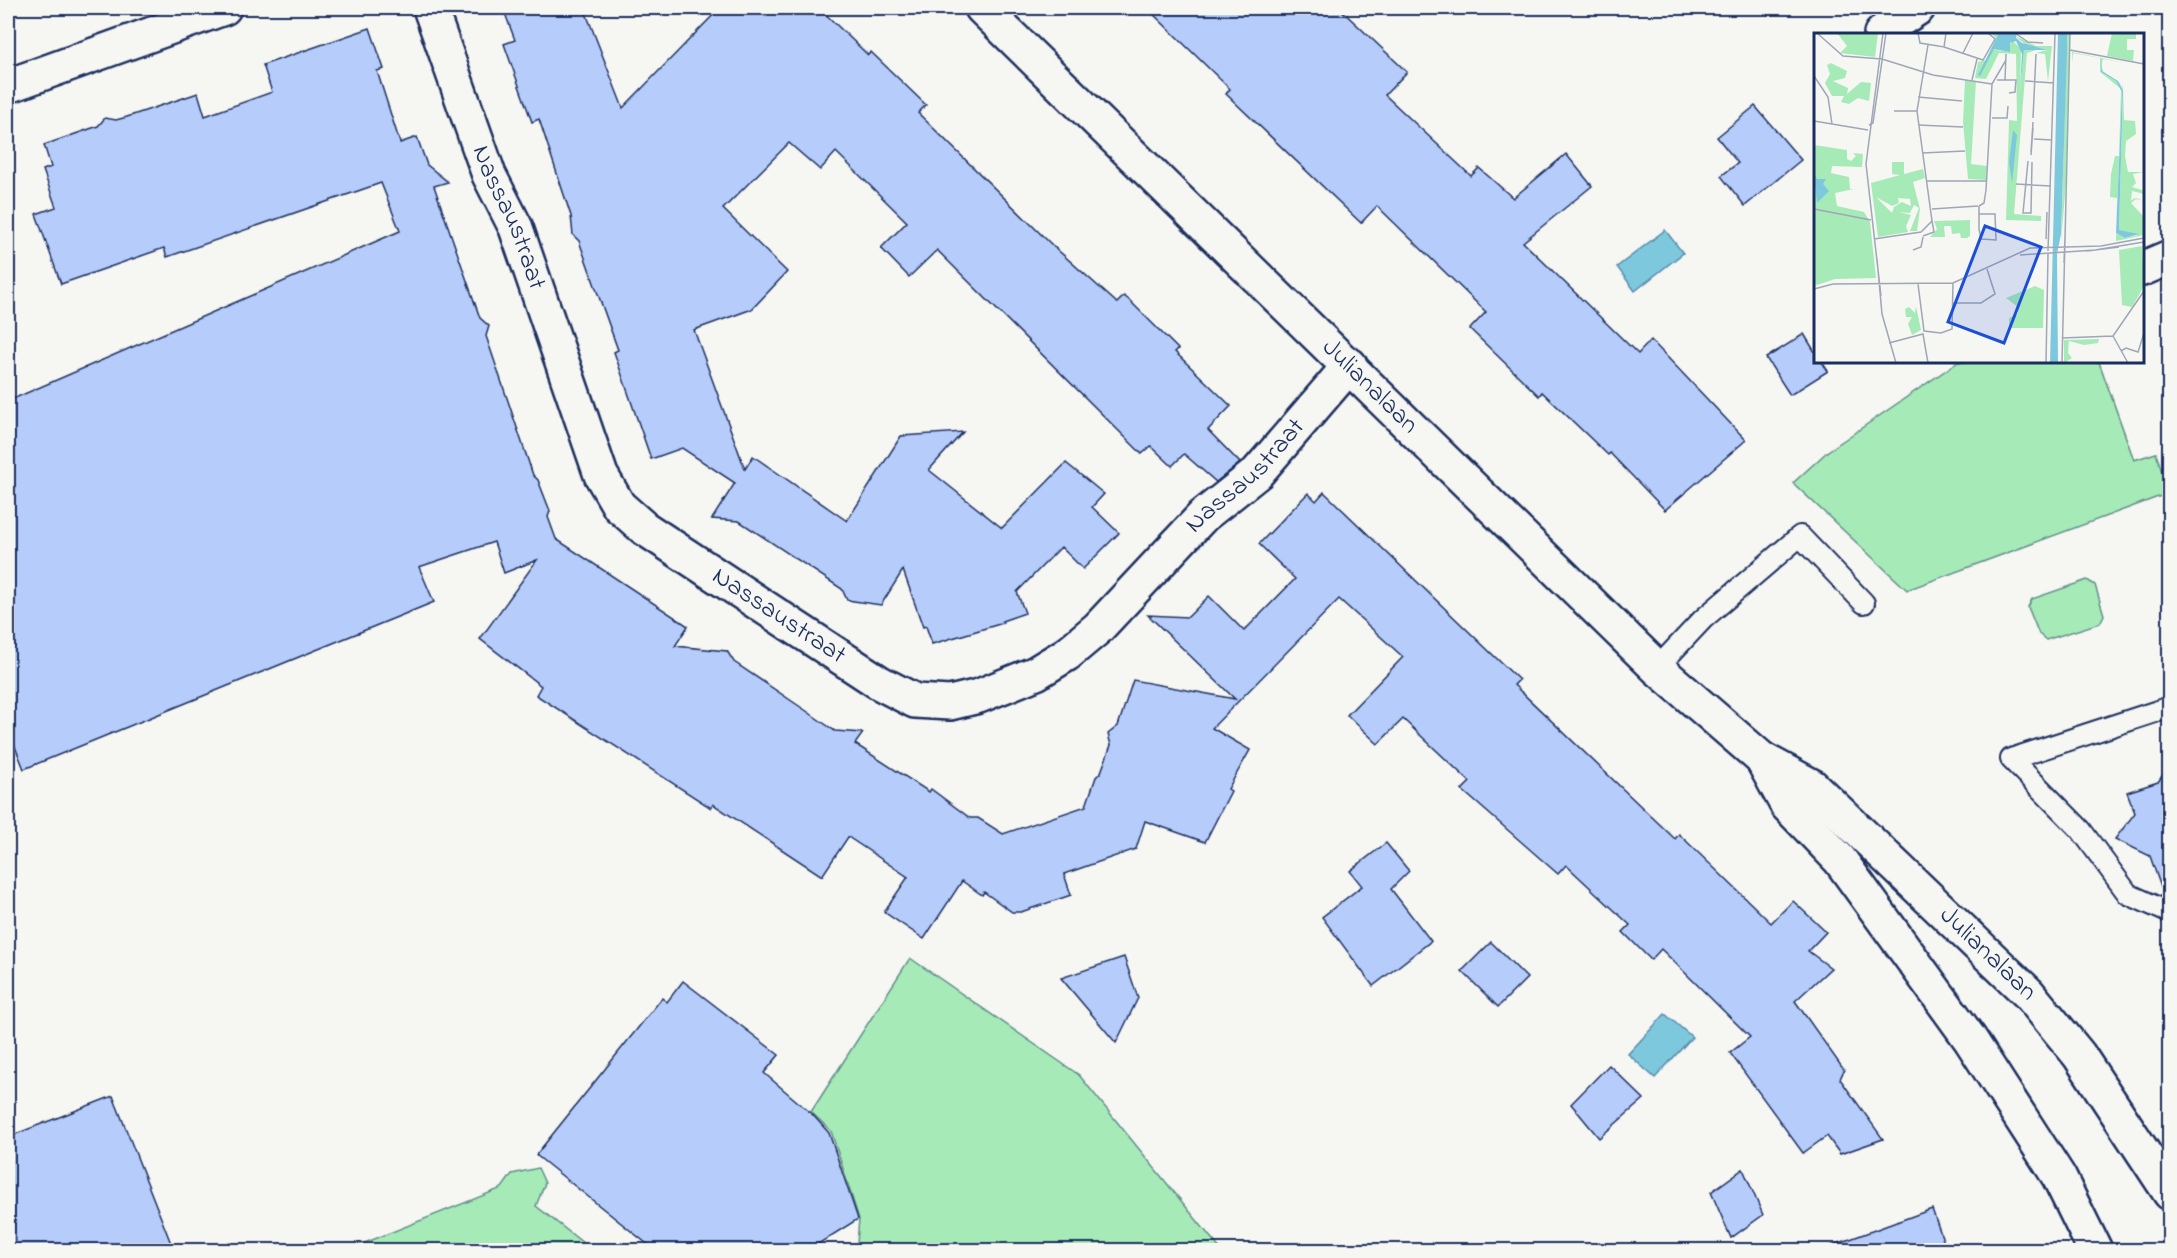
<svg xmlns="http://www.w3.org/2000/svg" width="2177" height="1258" font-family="'Indie Flower',sans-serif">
  <rect width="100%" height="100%" fill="#f6f6f2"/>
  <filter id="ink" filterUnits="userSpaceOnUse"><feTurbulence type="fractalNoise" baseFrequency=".0167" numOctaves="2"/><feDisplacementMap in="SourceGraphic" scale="12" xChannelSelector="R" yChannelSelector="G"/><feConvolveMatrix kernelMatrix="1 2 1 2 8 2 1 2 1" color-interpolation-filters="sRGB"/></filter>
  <g filter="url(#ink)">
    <g fill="#a6ebb7" stroke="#608d8a" stroke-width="1.5">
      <path d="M1958,362H2099L2134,460L2156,453L2169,493L1907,590L1793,483L1828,451Z"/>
      <path d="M2087,580L2095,585L2104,615L2100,623L2046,640L2039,634L2028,607L2032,599Z"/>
      <path d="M910,958L1079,1075L1221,1250H854L857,1243L859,1219L831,1131L811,1112Z"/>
      <path d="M538,1168L545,1183L536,1206L592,1250H352V1248L502,1188L512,1174Z"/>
    </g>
    <g fill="#7ec8de" stroke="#568bab" stroke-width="1.5">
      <path d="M1665,230L1683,253L1635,291L1617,267Z"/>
      <path d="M1665,1014L1692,1037L1655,1078L1628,1054Z"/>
    </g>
    <g fill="#b6cdfc" stroke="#1b2f5e" stroke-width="1.5">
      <path d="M503,8H584L623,108L720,8H819L868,55L871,52L926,105L918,113L1052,245L1117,303L1124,296L1129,300L1178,349L1175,352L1231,406L1208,430L1240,463L1216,482L1184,454L1172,466L1151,446L1142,454L937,250L909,277L881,248L907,222L836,152L820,170L789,143L723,209L787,272L752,309L694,330L745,469L753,456L847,521L901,436L963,432L929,470L1002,528L1066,463L1104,494L1092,507L1119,533L1083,569L1061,547L1017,592L1025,613L1002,621L1003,623L932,644L926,626L923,627L903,570L881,605L847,600L842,589L739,521L712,519L735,483L682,448L651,459L614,352L618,350L579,241L573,235L571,216L539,119L532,122L504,44L515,40Z"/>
      <path d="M1147,8H1339L1407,72L1385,95L1471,176L1479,168L1513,198L1566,154L1592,186L1523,242L1638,354L1651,340L1746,440L1665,510L1610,453L1608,455L1542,392L1539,396L1470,329L1486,312L1377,206L1361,223L1226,94L1230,89Z"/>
      <path d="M370,28L384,69L377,71L400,143L417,137L427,165L448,182L434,186L480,318L489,326L486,336L533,475L538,480L550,511L548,517L556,539L688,626L675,646L727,651L734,662L808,712L835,731L863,733L855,744L929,792L931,789L970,818H978L1003,834L1086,806L1096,777L1101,772L1111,745L1108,734L1118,726L1133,680L1235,699L1148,615L1188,617L1209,596L1244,631L1295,579L1259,544L1308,493L1316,501L1324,492L1519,680L1514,685L1675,839L1679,834L1771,923L1793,901L1826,932L1808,951L1831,968L1795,1001L1844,1070L1840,1079L1883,1139L1840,1154L1827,1136L1803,1153L1730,1053L1750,1037L1661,949L1651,960L1623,932L1630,925L1566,865L1558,874L1462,790L1470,782L1403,719L1378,744L1347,715L1403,657L1339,599L1212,728L1250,750L1228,789L1231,791L1205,842L1145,821L1136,849L1064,874L1071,895L1021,912H1012L984,892L982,895L962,881L924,939L884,912L908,877L848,837L822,876L713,804L711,808L536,695L541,686L480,639L537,560L504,573L494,542L419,567L434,602L24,769L8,729V401L400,231L381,183L167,257L164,248L61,284L36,214L56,207L43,170L51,167L44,145L98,126L105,118L116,120L127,117L198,93L205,116L272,92L263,65Z"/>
      <path d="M1755,106L1801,160L1745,206L1721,176L1738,163L1717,137Z"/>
      <path d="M1804,334L1815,352V362H1822L1828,371L1790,395L1766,358Z"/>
      <path d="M2169,766V895L2164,896L2150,856L2115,839L2135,813L2127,792L2158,782Z"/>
      <path d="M1386,843L1409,871L1391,889L1431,941L1373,986L1322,917L1362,886L1350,871Z"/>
      <path d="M1491,942L1527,978L1498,1007L1462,971Z"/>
      <path d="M1124,957L1138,998L1116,1043L1061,978Z"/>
      <path d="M683,981L779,1055L764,1073L812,1114L829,1133L858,1219L807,1251H656L536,1155L662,998L667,1002Z"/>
      <path d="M1609,1065L1644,1099L1599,1138L1571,1104Z"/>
      <path d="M113,1096L174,1251H8V1137Z"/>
      <path d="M1743,1169L1763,1215L1731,1238L1711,1192Z"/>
      <path d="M1932,1209L1947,1251H1832L1831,1246Z"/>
    </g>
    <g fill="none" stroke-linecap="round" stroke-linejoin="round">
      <defs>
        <g id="service">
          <path d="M1657,668L1703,619L1800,536L1864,603"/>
          <path d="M2170,707L2011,759L2081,830L2128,894L2170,913"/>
        </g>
        <g id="minor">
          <path id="s1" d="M430,8L489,175L516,228L601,475L619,506L644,528L880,683L915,701L950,703L979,696L1036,673L1067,654L1098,628L1203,516L1257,473L1350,365"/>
          <path d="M1881,34L1886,29L1918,8"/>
          <path d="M8,86L224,8"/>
          <path d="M2142,269L2170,257"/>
        </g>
        <g id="secondary">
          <path id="s2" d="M982,8L1657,668L1762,759L1812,786L2029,994L2079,1055L2170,1193"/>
          <path d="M1762,759L1787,805L1840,860L1970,1039L2059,1177L2095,1250"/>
        </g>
      </defs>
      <use href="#service" stroke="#1b2f5e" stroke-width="24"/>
      <use href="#minor" stroke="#1b2f5e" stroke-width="38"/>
      <use href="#secondary" stroke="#1b2f5e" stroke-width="38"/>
      <use href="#service" stroke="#f6f6f2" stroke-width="20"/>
      <use href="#minor" stroke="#f6f6f2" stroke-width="33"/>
      <use href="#secondary" stroke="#f6f6f2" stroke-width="33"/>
    </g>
  </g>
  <g text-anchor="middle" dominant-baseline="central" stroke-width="5" stroke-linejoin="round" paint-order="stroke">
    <g font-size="26" fill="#1b2f5e" stroke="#f6f6f2">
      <text stroke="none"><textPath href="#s1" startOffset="224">Nassaustraat</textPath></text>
      <text stroke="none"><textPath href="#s2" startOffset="542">Julianalaan</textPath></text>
      <text stroke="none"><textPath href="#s1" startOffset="1304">Nassaustraat</textPath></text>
      <text stroke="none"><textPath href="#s1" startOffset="728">Nassaustraat</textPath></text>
      <text stroke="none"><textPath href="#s2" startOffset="1383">Julianalaan</textPath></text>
    </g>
  </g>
  <g transform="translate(1814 33)">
    <rect width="330" height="330" fill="#f6f6f2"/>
    <path d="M23,0H64L61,24L26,20L33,13ZM177,0H185V5L190,1L193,4L188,17L182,11L179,16L189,18L199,8L207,16L206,57L210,16L222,17L213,20L200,181L227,183V188L192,187L195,87L203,88L202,21L185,20L172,46L161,45L164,29L172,27L182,5ZM253,0H256L252,150L247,208ZM298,0H322V6H313V17H320L319,28L293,23ZM201,3L222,13H238L234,48L231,21L222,20L233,17L213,13ZM258,19L311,30L289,26L287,33L290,40L309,53L310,87L321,88L322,101L312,108L311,123L314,139H330L319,141L322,150L318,154L328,157L330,161L318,158L317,168L319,166L322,165L330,168L322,166L317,170L330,184V202L302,208L303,165L296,164L297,141L301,123H305L307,56L286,39V25L259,20L258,30ZM288,27V38L308,52L309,57L305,197L324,202L311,205L302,200L308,59L302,48L287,39ZM17,30L33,38L31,45L19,48L34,55L33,61L47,49L57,50L55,68L44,65L35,71L27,69L30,63H18L11,50L16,41L13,32ZM151,47L162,48L157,131L173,133L172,147L154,146L149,89ZM0,112L33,117V126L37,128L42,123L39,120L49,121L48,134L18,133L17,140L35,144L36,156H40L21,160L23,173L50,179L56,189L62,245L21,246L0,253ZM78,129H90V141L109,136L111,145L99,149L106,176L103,198H96L105,175L100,172L96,180L85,179L97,182L92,193L94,199L64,204L57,150L86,142L78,141ZM62,164L78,173L85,170L84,165L96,166L97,173L88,169L80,174L78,180ZM156,187V203L153,205H147L146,200L138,201L137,193H130L131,204H116L123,196L120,188ZM328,213L330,253L318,274L308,272L305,217ZM221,253L230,257L229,295H195V285L204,281V274L192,265ZM102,273L107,297L98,302L94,291L98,284H92L91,276L95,274L101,280ZM285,306L284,310L270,312L255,308L254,320L258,325L250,330V307Z" fill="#a6ebb7" fill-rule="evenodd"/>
    <path d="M185,0H203L202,5L208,10L233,17H210L206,57L208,21L202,8L196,10V19L180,16L166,43L164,42ZM244,0H253V20L247,201L243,221L244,330H236ZM288,27V38L304,48L309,57L305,197L325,201L311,205L302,200L308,59L302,48L287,39ZM199,97L203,102L198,150L195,129ZM0,141L3,146H12L9,151L15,158L3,170Z" fill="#7ec8de"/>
    <path fill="none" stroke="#9ea6b7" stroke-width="1.5" d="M3,0L29,23L68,26L119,42L178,51M104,0L106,10L130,14L132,0M201,0L214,9L229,10M130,14L169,27L181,6L174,0M256,17L330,31M149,20L159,0M0,43L14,64L18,91M158,47L163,26M183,47H202L201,59L195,60M191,47L192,21M211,48L240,50M104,64L148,68M80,78H103M178,85H193L194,73M219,85L222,21M0,88L54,97M55,92L59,90L72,0M104,92L149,94M220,106L238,107M217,119L219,89M108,120L151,118M217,122L219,95M214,128L209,180H217L218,129M113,148H173M202,151L237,153M165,173L170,170L172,157L178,51L192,27M165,173V196L167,206L182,207L181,181H165M0,176L57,187M118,176L164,173M109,203L120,199L118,188M60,206L107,199L118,188L103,78L114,12M232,206L233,179M99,217L107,214L109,204M234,218L241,0M273,218L305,214M206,222L281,217L330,209M63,226L68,281L82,330M250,230L251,204M104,251L110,298L127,300L138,296L139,250M0,256L19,251L139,250L216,215L287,213L330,205M67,263L52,131L69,0M138,270H167L181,261L173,236M299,303L330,258M299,303L314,330M248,305L299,303M75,310L109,301L114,330M307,318L312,315L324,319L330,300M232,330L234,221M248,330L256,0"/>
    <path fill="#1d4ed8" fill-opacity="0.15" stroke="#1d4ed8" stroke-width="3" d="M171,193L227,214L190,310L134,289Z"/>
    <rect width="330" height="330" fill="none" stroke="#1b2f5e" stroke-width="3"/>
  </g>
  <rect width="2177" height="1258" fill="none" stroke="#f6f6f2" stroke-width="30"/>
  <rect x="15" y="15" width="2147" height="1228" fill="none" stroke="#1b2f5e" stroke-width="2" filter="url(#ink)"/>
</svg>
